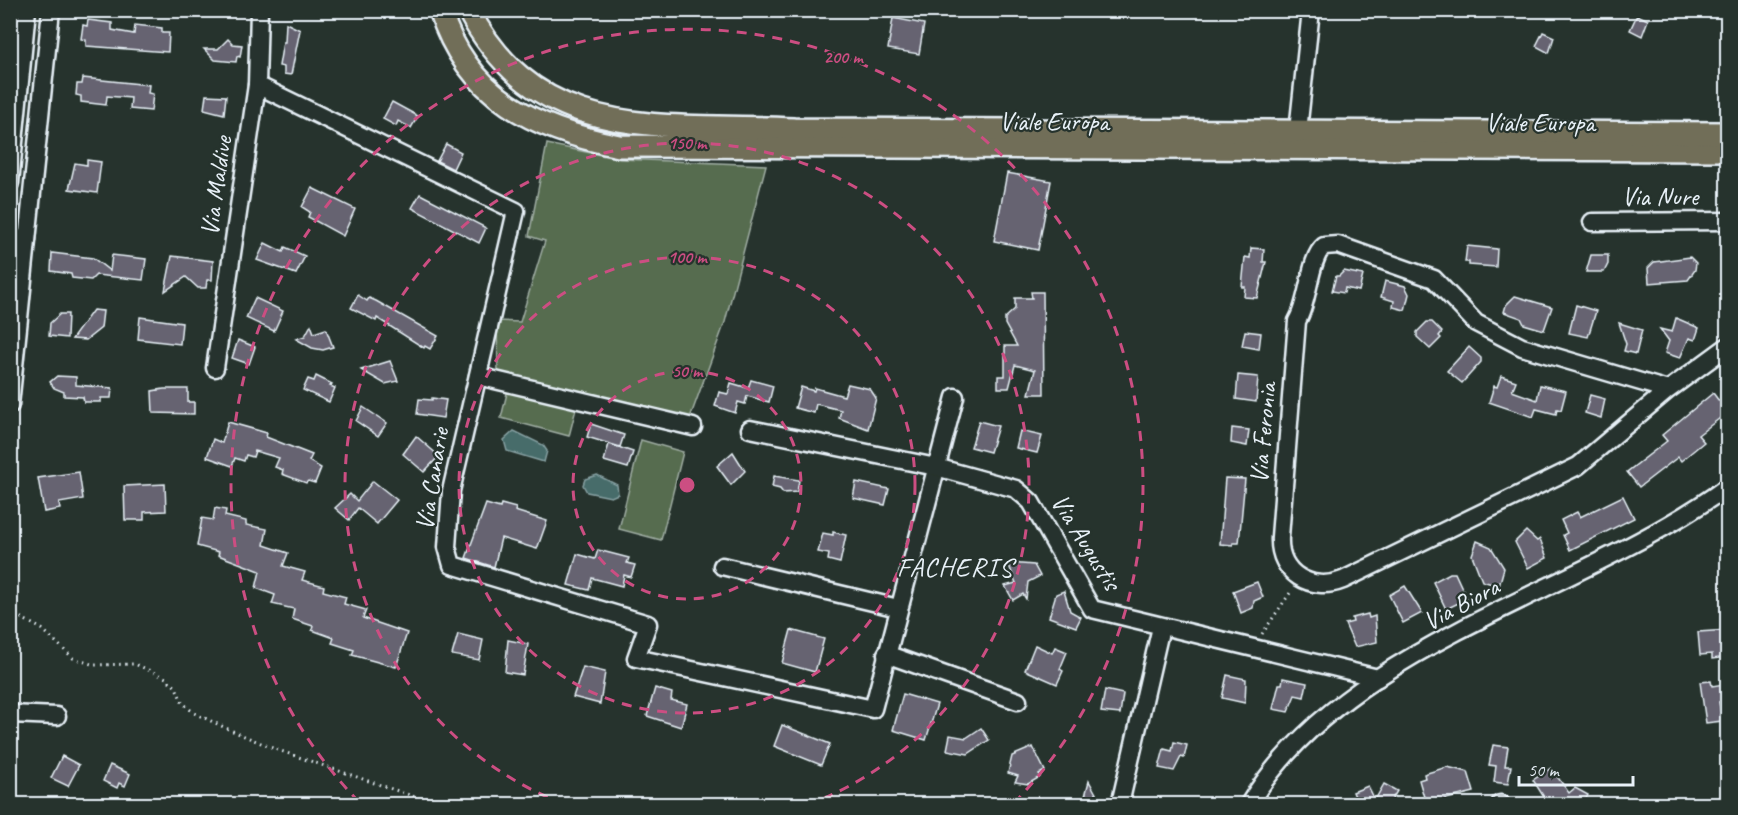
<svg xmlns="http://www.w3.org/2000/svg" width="1738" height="815" font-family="Caveat,sans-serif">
  <rect width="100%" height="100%" fill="#26332d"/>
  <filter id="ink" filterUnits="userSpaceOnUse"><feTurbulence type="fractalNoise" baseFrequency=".0167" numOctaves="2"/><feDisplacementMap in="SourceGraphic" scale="12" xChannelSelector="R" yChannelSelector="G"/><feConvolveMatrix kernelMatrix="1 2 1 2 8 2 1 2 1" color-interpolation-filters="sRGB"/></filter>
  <g filter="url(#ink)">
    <g fill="#576c50" stroke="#a0aea4" stroke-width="1.5">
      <path d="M547,144L620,159L766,165L725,322L687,426L498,373L497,321L520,322L545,241L529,236Z"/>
      <path d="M508,389L577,405L569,436L501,418Z"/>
      <path d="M641,440L683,452L661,540L619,529Z"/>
    </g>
    <g fill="#476c6a" stroke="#87a1a3" stroke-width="1.5">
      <path d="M514,431L543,445L547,451L544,462L507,451L504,440Z"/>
      <path d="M597,475L617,485L618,494L611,497L587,492L583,485L585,479Z"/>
    </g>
    <g fill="#666471" stroke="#e8f1f8" stroke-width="1.5">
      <path d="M1637,15L1648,20L1642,36L1630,30Z"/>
      <path d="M893,18L924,24L919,54L888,49Z"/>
      <path d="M88,20L112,23V30L134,34L135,25L162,28V33H169L168,52L86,46V40L81,39L83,25L87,26Z"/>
      <path d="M286,23L300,30L291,75L284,74V67L279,66L283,42H285Z"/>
      <path d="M1543,32L1554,37L1549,53L1536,46Z"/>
      <path d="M228,39L233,44L242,45L240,57L237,56L236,62L215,60L204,49H218Z"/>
      <path d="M83,78L149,85L148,93L153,94L151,111L130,109L131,98L107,96L106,105L81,102V96L76,95L77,84H82Z"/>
      <path d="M206,95L226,96L224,114L204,109Z"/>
      <path d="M392,102L418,116L411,128L398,121L396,126L383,119Z"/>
      <path d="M446,144L461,152L453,169L437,161Z"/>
      <path d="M87,160L101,162L97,193L69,189L75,163L87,165Z"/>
      <path d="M1007,173L1051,181L1038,250L994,241Z"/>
      <path d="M312,188L355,209L343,236L308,217L310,212L302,207Z"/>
      <path d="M420,194L486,228L479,243L412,208Z"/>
      <path d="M265,243L283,252L285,247L305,256L296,274L257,260Z"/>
      <path d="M1467,246L1497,249L1496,267L1469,265V262H1465Z"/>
      <path d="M1251,248L1264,249L1263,262H1266L1257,298L1244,297L1245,287H1242L1245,257L1250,258Z"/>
      <path d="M52,253L93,258L110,271L112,255L146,259L143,280L96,275L91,280L72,278L71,274L51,271Z"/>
      <path d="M1591,255H1608V264L1604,272H1586Z"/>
      <path d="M172,256L213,261L212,280H207L206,288H198L186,277L165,291Z"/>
      <path d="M1690,257L1696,263L1695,270L1688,280L1649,283L1648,268L1654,262Z"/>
      <path d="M1344,271L1363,275L1359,291L1345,288L1344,293L1332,291L1336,276H1339Z"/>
      <path d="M1385,281L1405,286L1409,294L1405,310L1393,307L1394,301L1381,297Z"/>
      <path d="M1031,292H1043L1044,394H1029L1035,370L1015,365L1009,388H998V376H1005V346H1017L1005,324V318L1015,309V298H1032Z"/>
      <path d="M358,295L367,301L369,298L376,301L438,336L430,349L425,346L424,348L377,318L376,321L351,308Z"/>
      <path d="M1515,296L1552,307L1544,330L1524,324L1521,318L1504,312L1506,305Z"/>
      <path d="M255,298L283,311L274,331L246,318Z"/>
      <path d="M1576,305L1596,311L1588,337L1569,333Z"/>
      <path d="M93,310L103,311L101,328L86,340L72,339Z"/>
      <path d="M60,314H68L67,338L49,336L50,323Z"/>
      <path d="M140,317L182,323L180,344L138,339Z"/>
      <path d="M1676,318L1699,328L1695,340L1689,338L1680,358L1665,353L1669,341L1660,329L1672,332Z"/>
      <path d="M1427,322H1432L1442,332L1439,336L1441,338L1430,349L1417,337V332Z"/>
      <path d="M1619,323L1642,330L1636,354L1624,351L1626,344Z"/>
      <path d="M311,325L314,333L326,329L333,347L323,350L312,348L296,339L305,336Z"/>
      <path d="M1245,331L1261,333L1259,349L1242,346Z"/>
      <path d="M238,340L255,347L249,364L232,358Z"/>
      <path d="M1469,347L1481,358V362L1462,383L1447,371Z"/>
      <path d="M390,361L398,381L385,384L361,370Z"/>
      <path d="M1238,375L1258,377L1256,402L1236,399Z"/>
      <path d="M57,376L76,377V385L112,388L111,398H101V402H84L83,397L64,396V392L54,388L50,382Z"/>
      <path d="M316,376L332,384L330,386L335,388L329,402L303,390L308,379L314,381Z"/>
      <path d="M1501,376L1516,381L1512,391L1537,400L1540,385L1566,391L1561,410L1557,409L1556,414L1536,409L1533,417L1489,402L1494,386L1497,387Z"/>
      <path d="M751,380L773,386L769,402L747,396L745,404L738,402L735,413L715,406L719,392L728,394L731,383L748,388Z"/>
      <path d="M848,384L870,389L876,398L868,429L839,418L841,410L816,404L814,413L795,408L801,387L814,391L815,388L844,396Z"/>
      <path d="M164,389H188V402H194V414L153,413L152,391Z"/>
      <path d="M1713,393L1719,401L1728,395V412L1698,435L1704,442L1681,461L1678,457L1639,487L1627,472L1667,441L1662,435Z"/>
      <path d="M1590,395L1605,399L1601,418L1585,413Z"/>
      <path d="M432,398L446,400L443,418L417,414L419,399L432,400Z"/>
      <path d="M363,407L387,423L378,436L356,421Z"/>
      <path d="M979,421L998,426L990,452L971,447Z"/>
      <path d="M228,422L267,433L266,437L312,455L309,461L321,468L315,483L308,481L306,483L282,474L283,470L275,467L279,458L255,451L253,457L246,455L244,461L235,458L232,466L207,457L213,439L222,443Z"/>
      <path d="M591,424L624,435L620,447L587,437Z"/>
      <path d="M1232,428L1249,430L1247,446L1231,443Z"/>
      <path d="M1020,431L1042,436L1037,453L1016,448Z"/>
      <path d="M416,436L439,456L424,472L403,454Z"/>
      <path d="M609,444L633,452L628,468L604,461Z"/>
      <path d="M733,452L745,471L731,485L717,466Z"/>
      <path d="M79,472L83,499L59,503L60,509L44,512L38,478Z"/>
      <path d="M774,476L799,480L797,492L783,493L780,489L772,487Z"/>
      <path d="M1225,478L1245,479L1239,543H1233V545L1220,544Z"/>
      <path d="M373,481L397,500L377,524L358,508L349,520L335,508L350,494L357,501Z"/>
      <path d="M856,482L889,489L885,505L853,498Z"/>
      <path d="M165,484L166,511L144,512V520H125L124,486Z"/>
      <path d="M1623,496L1634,518L1570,550L1563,535L1567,533L1561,520L1577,512L1580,517Z"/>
      <path d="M486,504L500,508L501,504L516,508L515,511L547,521L537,549L501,538L494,567L466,558Z"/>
      <path d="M215,508L226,510L225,516L246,521V525L267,529L264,545L288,553L283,566L305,572L302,580L324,586L323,591L346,597L344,604L366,610L363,618L407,633L396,667L352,655L354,650L332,643L334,638L312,630L313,626L292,619L294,609L272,604L275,595L256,588L260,571L218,555L219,552L197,546L202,518L213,520Z"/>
      <path d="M1526,531L1537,541L1540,539L1547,558L1528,568L1515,542Z"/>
      <path d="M833,532L846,535L840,563L828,560L829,554L818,552L823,533L833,535Z"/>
      <path d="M1477,541L1491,547L1504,568L1499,586L1482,581L1472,555Z"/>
      <path d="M598,550L629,558L627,563L635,565L631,577L624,575L622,586L592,578L589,590L568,585L577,554L595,559Z"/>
      <path d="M1008,563L1034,565L1040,576L1028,582L1026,599L1023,594L1013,600L1005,586L1016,583Z"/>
      <path d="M1450,573H1455L1467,599L1446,609L1433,582Z"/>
      <path d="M1257,582L1263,597L1254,601L1253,608L1241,613L1233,591Z"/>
      <path d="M1405,586L1422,613L1403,623L1389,595Z"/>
      <path d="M1064,591L1070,611L1081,617L1076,627L1049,617L1056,594Z"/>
      <path d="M1368,614L1369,618L1375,616L1377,642L1355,647L1345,624L1353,622L1352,618Z"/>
      <path d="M791,630L824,639L815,672L782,663Z"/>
      <path d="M1728,630V657L1712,659V654L1700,655L1698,632Z"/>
      <path d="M458,634L483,640L479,660L452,655Z"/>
      <path d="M508,640L528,644L523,675L505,672Z"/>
      <path d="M1035,645L1052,653L1055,647L1067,652L1060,669L1063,671L1057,684L1025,670Z"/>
      <path d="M583,667L605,672L600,704L573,697Z"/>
      <path d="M1227,675L1246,679L1245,703L1222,698Z"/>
      <path d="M1283,678L1307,683L1304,697L1295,695L1288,712L1273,709L1279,684H1282Z"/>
      <path d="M1711,681L1712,686L1724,684L1726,701L1719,702L1722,721L1706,723L1700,682Z"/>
      <path d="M655,688L672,693L671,700L687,704L681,727L647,716Z"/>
      <path d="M1105,690L1123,694L1120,714L1101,712Z"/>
      <path d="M903,694L937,704L926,740L893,730Z"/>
      <path d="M782,725L830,744L821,765L774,746Z"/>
      <path d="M981,728L989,740L968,754L947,750L950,735L966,738Z"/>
      <path d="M1174,742L1187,745L1184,758L1181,757L1174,771L1159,768L1164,749L1172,751Z"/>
      <path d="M1493,745L1508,747L1505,766H1511L1508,784L1494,782L1496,766L1489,765Z"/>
      <path d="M1033,747L1045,771L1039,774L1040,777L1028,784L1015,782L1018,776L1008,773L1012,756Z"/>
      <path d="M62,756L79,765L68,786L51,778Z"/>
      <path d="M110,765L130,774L125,786L119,783L117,788L103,781Z"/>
      <path d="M1447,767L1468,772L1474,792L1426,804L1419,780L1425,778L1424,774Z"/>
      <path d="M1551,768L1569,793L1575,788L1588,795L1583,804L1547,802L1533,780Z"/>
      <path d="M1089,781L1099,799L1083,804Z"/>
      <path d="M1384,784L1397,791L1390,803L1358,804L1353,792L1368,786L1375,800Z"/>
    </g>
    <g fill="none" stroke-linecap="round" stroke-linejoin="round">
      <defs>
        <g id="minor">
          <path d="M257,85L516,211L451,491L447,547L452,565L648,624L636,658L873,709L955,397"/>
          <path d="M1298,131L1311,10"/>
          <path d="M10,183L27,10"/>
          <path d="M1592,222L1728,221"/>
          <path d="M10,237L27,240"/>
          <path d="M215,368L257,85L259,10"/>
          <path d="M478,376L693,427"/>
          <path d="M1668,390L1522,347L1476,323L1434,279L1338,245L1324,246C1309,258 1309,302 1297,321L1280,537C1278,573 1311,593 1343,580L1578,466L1668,390L1728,346"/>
          <path d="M10,405L51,10"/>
          <path d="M750,429L936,467L1016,489L1031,502L1092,609L1378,678"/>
          <path d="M722,566L898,608"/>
          <path d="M886,654L1018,701"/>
          <path d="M10,714L57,716"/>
          <path d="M1120,804L1161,627"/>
          <path d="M1249,804C1348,641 1580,595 1728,486"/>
          <path d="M1500,804H1501"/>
        </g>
        <g id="major">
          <path d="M440,10C467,97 536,130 619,146L1728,150"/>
          <path d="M468,10C541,147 663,122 794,129L1728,133"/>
        </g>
      </defs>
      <use href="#minor" stroke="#e8f1f8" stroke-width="21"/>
      <use href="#major" stroke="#e8f1f8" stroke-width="26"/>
      <g stroke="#e8f1f8" stroke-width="3" stroke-dasharray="1.5 4.5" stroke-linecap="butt">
        <path d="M10,612L42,629L73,658L94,665L135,664L166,678L176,687L182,702L194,713L228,729L275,749L430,802L474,804"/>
        <path d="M1262,634L1292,590"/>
      </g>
      <use href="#minor" stroke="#26332d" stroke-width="16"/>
      <use href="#major" stroke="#716e59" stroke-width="21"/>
    </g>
  </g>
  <g fill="none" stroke="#cc4e82" stroke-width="3" stroke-dasharray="10 8">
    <circle cx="687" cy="485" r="114"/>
    <circle cx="687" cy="485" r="228"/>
    <path d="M564 804A342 342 0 1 1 810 804"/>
    <path d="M359 802A456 456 0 1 1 1015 802"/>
  </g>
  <g text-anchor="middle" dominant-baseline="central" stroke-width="4.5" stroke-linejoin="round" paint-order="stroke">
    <g font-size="26" fill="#e8f1f8" stroke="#26332d">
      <text x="1054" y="121">Viale Europa</text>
      <text x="1540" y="122">Viale Europa</text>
      <text transform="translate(216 186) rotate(-82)">Via Maldive</text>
      <text x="1660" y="196">Via Nure</text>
      <text transform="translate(1263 433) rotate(-85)">Via Feronia</text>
      <text transform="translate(432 479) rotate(-81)">Via Canarie</text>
      <text transform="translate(1086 542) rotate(58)">Via Augustis</text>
      <text transform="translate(1461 604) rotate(-28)">Via Biora</text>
    </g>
    <g font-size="27" letter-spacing="1.5" fill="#e8f1f8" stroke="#26332d">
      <text x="955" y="567">FACHERIS</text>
    </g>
  </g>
  <circle cx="687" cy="485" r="9" fill="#cc4e82" stroke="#26332d" stroke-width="3"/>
  <g font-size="18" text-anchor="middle" font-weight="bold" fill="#cc4e82" stroke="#26332d" stroke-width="4.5" stroke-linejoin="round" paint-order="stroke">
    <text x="843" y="63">200 m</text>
    <text x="687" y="149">150 m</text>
    <text x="687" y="263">100 m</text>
    <text x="687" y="377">50 m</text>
  </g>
  <rect width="1738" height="815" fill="none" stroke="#26332d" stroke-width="36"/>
  <rect x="18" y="18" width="1702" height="779" fill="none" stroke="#e8f1f8" stroke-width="2" filter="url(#ink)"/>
  <path d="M1519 776v9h114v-9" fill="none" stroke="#e8f1f8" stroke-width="3"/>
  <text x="1528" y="776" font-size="18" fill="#e8f1f8" stroke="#26332d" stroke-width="4.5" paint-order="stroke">50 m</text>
</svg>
